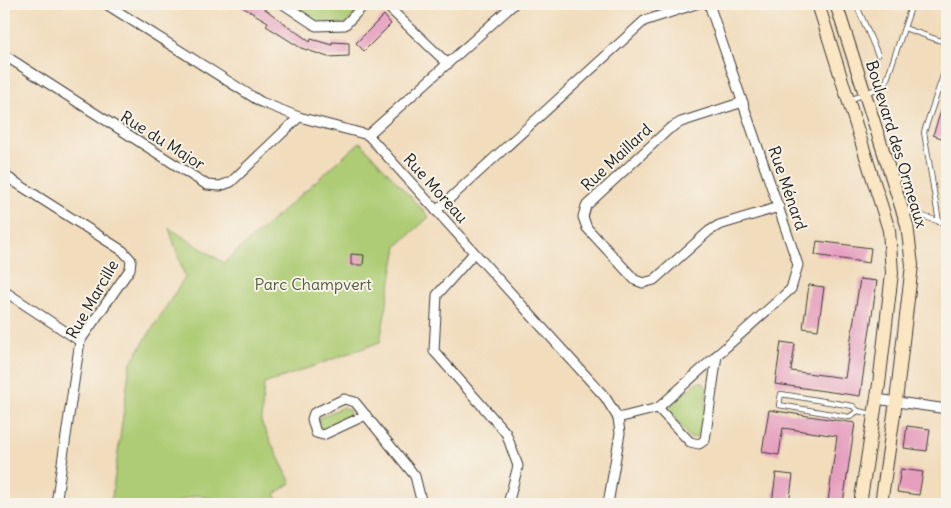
<svg xmlns="http://www.w3.org/2000/svg" width="951" height="508" font-family="Delius,sans-serif">
  <rect width="100%" height="100%" fill="#f7f3e8"/>
  <filter id="ink" filterUnits="userSpaceOnUse"><feTurbulence type="fractalNoise" baseFrequency=".02" numOctaves="2"/><feDisplacementMap in="SourceGraphic" scale="10" xChannelSelector="R" yChannelSelector="G"/><feConvolveMatrix kernelMatrix="1 2 1 2 8 2 1 2 1" color-interpolation-filters="sRGB"/></filter>
  <filter id="wash" filterUnits="userSpaceOnUse"><feTurbulence type="fractalNoise" baseFrequency=".0096" numOctaves="4" result="noise"/><feDisplacementMap in="SourceGraphic" scale="20" xChannelSelector="R" yChannelSelector="G"/><feGaussianBlur stdDeviation="1.12" result="paint"/><feColorMatrix in="noise" values="0 0 0 0 0 0 0 0 0 0 0 0 0 0 0 0 0 1.4 0 .05"/><feComposite in="paint" operator="in"/></filter>
  <g filter="url(#wash)">
    <rect width="100%" height="100%" fill="#f1dcbc"/>
    <g fill="#adcc74" stroke="#647448">
      <path d="M283,4H365L345,25L316,26Z"/>
      <path d="M360,142L429,217L397,246L380,342L264,384L261,422L291,483L275,494L280,504H230L197,495L171,504H111L130,364L185,277L169,228L224,263Z"/>
      <path d="M702,382L707,388L702,432L697,437L690,438L667,409L696,383Z"/>
      <path d="M343,407L350,411L348,419L325,429L318,427L319,418Z"/>
    </g>
    <g id="blocks">
      <g fill="#e59ebe">
        <path d="M237,4H258L310,42L311,39L332,45V42L349,43V56L328,57L301,48L266,26L268,22Z"/>
        <path d="M384,15L391,24L364,51L356,43Z"/>
        <path d="M946,96H947V140L933,135Z"/>
        <path d="M817,241L871,248L869,263L815,255Z"/>
        <path d="M351,254L364,255L363,265H351Z"/>
        <path d="M860,279L877,281L860,396L775,384L781,342L795,344L791,371L845,378Z"/>
        <path d="M809,285L824,287L818,330L803,328Z"/>
        <path d="M769,410L855,423L843,503L828,501L837,436L783,428L779,455L762,452Z"/>
        <path d="M907,426L930,429L927,451L904,448Z"/>
        <path d="M901,469L923,472L919,495L897,492Z"/>
        <path d="M776,473L793,475L789,504L772,503Z"/>
      </g>
    </g>
  </g>
  <g filter="url(#ink)">
    <use href="#blocks" fill-opacity="0" stroke="#3c3934" stroke-width="1"/>
    <g fill="none" stroke-linecap="round" stroke-linejoin="round">
      <defs>
        <g id="lane">
          <path d="M856,4L878,55"/>
          <path d="M904,28L947,43"/>
          <path d="M850,100L885,85L912,4"/>
          <path d="M904,210L947,224"/>
          <path d="M939,222L924,132L947,64"/>
          <path d="M858,411L849,417L779,405L781,394L853,406L858,411L872,414"/>
        </g>
        <g id="street">
          <path d="M106,4L261,102L299,117L368,135L605,397L618,418L620,433L608,504"/>
          <path d="M283,4L316,26L345,25L365,4"/>
          <path d="M385,4L448,64"/>
          <path d="M4,55L207,185L220,186L231,182L299,117"/>
          <path d="M743,102L681,122L669,129L586,206L583,217L587,228L635,280L643,283L654,280L709,231L719,225L779,207"/>
          <path d="M368,135L514,4"/>
          <path d="M4,175L123,251L131,260L130,269L80,341L56,504"/>
          <path d="M436,211L644,21L696,4"/>
          <path d="M474,253L437,295L434,351L506,433L518,466L508,504"/>
          <path d="M4,291L80,341"/>
          <path d="M876,399L947,409"/>
          <path d="M658,408L690,442L699,444L705,440L717,355"/>
          <path d="M366,415L323,435L316,433L312,419L314,413L344,399L355,402L415,476L422,504"/>
          <path d="M618,418L658,408L791,289L798,265L709,4"/>
        </g>
        <g id="secondary">
          <path d="M818,4L889,230L892,273L879,384L860,504"/>
          <path d="M836,4L907,225L912,265L896,401L881,504"/>
        </g>
      </defs>
      <use href="#lane" stroke="#3c3934" stroke-width="6"/>
      <use href="#street" stroke="#3c3934" stroke-width="11"/>
      <use href="#secondary" stroke="#3c3934" stroke-width="14"/>
      <use href="#lane" stroke="#fff" stroke-width="4.5"/>
      <use href="#street" stroke="#fff" stroke-width="9"/>
      <use href="#secondary" stroke="#fbe6c4" stroke-width="12"/>
    </g>
  </g>
  <g text-anchor="middle" dominant-baseline="central" stroke-width="4" stroke-linejoin="round" paint-order="stroke">
    <g font-size="16" fill="#1c1c1c" stroke="#f7f3e8">
      <text transform="translate(163 140) rotate(32)">Rue du Major</text>
      <text transform="translate(897 144) rotate(73)">Boulevard des Ormeaux</text>
      <text transform="translate(616 157) rotate(-43)">Rue Maillard</text>
      <text transform="translate(436 188) rotate(48)">Rue Moreau</text>
      <text transform="translate(788 188) rotate(71)">Rue Ménard</text>
      <text transform="translate(92 299) rotate(-60)">Rue Marcille</text>
    </g>
    <g font-size="16" fill="#4f5a3b" stroke="#f7f3e8">
      <text x="313" y="284">Parc Champvert</text>
    </g>
  </g>
  <rect width="951" height="508" fill="none" stroke="#f7f3e8" stroke-width="20"/>
</svg>
